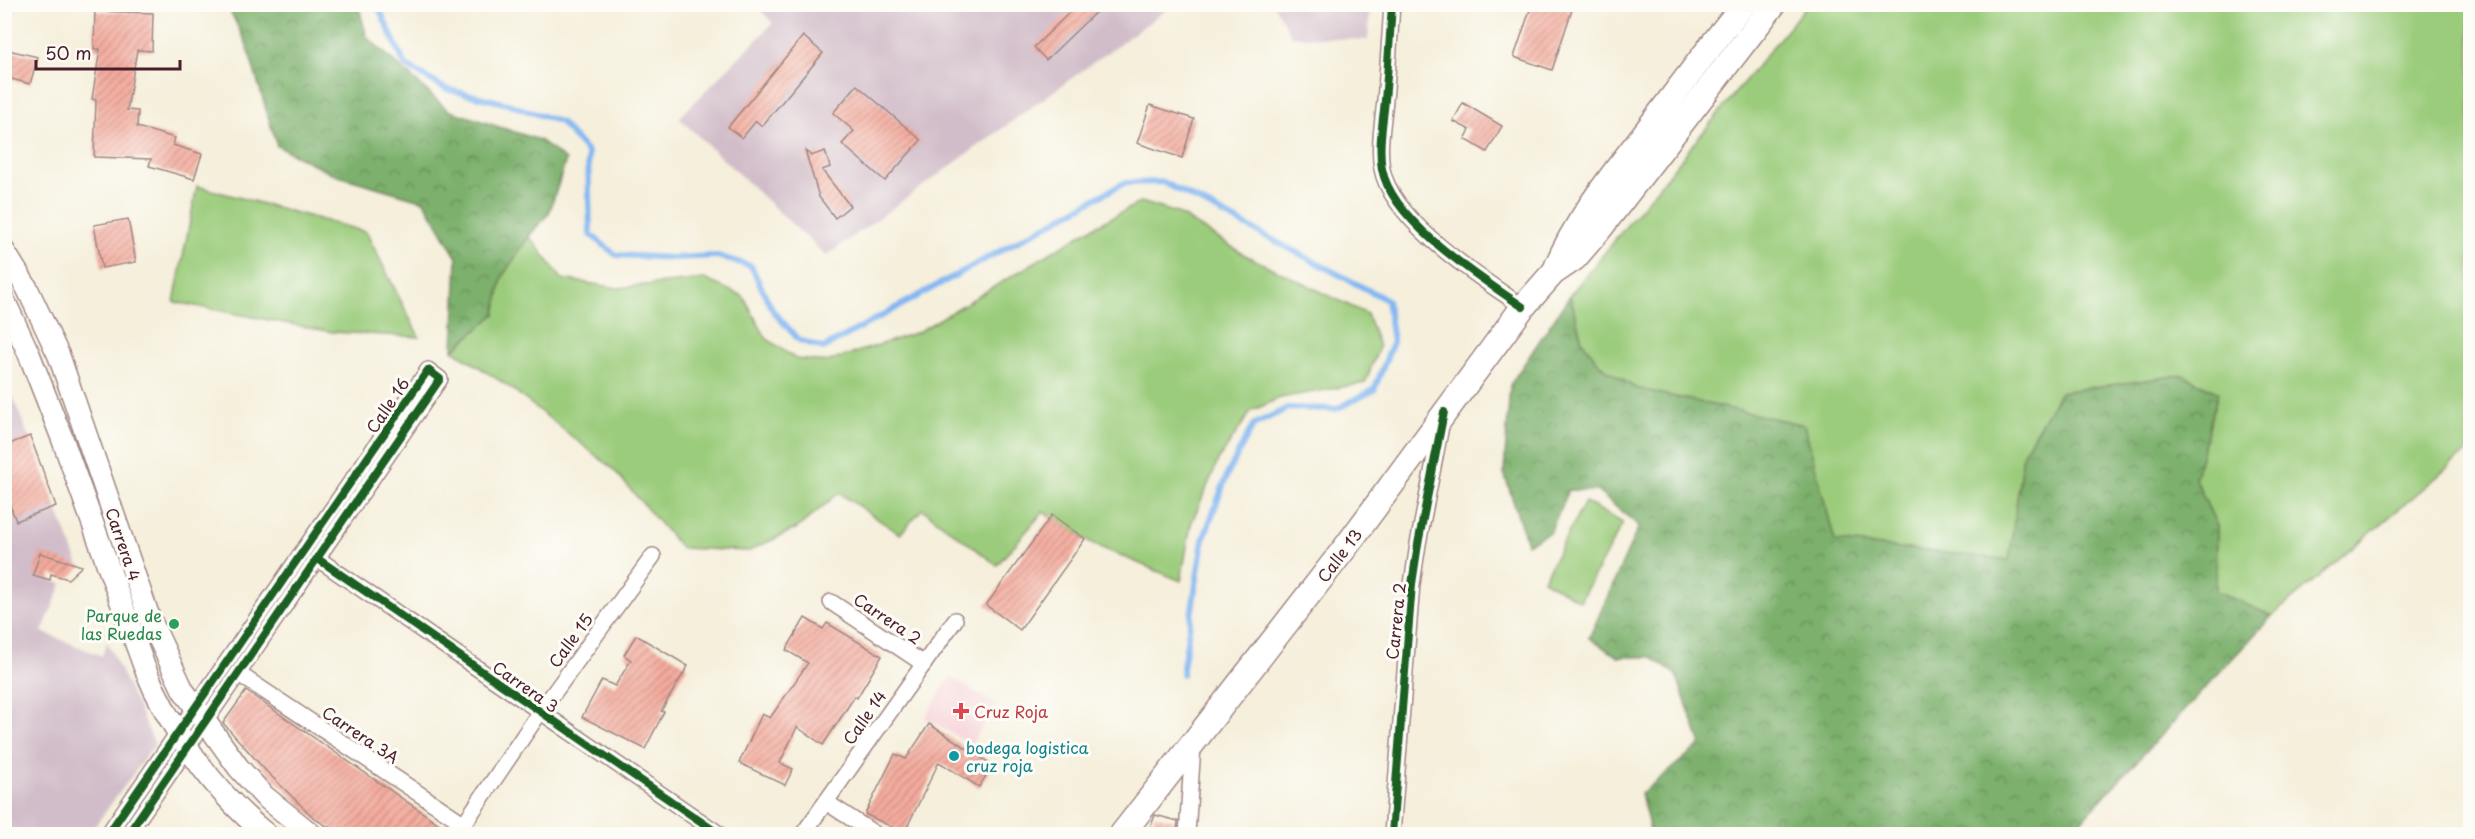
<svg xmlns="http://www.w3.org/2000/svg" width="2475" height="839" font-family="'Playpen Sans',sans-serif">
  <defs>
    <pattern id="forest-crowns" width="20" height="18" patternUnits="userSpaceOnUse" patternTransform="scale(1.5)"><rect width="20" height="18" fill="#7cb06c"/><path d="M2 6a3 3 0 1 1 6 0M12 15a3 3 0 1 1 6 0" fill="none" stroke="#688f59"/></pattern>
    <pattern id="building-hatch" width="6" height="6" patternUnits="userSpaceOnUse" patternTransform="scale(1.5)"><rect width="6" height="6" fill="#f4ac9e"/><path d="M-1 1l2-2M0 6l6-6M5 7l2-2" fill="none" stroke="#c88b81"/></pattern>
  </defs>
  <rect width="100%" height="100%" fill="#fdfcf7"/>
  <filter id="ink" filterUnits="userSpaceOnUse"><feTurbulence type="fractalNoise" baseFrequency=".0167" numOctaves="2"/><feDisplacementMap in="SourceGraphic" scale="12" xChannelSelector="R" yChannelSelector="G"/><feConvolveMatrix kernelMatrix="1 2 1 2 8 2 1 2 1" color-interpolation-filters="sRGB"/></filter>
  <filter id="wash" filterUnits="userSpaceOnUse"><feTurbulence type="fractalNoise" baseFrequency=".008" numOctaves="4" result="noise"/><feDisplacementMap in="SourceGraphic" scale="24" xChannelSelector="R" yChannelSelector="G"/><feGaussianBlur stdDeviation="1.35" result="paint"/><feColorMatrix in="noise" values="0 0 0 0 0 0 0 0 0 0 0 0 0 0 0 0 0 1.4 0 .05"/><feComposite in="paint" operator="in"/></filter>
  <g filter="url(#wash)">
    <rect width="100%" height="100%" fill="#f5efdb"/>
    <path fill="#f6cfd6" d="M950,677L996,704L971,745L925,718Z"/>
    <g fill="#d1bdc9">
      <path d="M755,5H1173L826,256L679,118L773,23Z"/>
      <path d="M1274,5H1370L1368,40L1291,36Z"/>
      <path d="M4,374L80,568L51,574L50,580L62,584L42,632L102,656L107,642L155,744L89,834H5Z"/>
    </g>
    <g fill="#9bcc7c" stroke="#727654" stroke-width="1.5">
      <path d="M1807,5H2470V449L2272,616L2216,591L2217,526L2195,479L2218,393L2183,375L2060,392L2023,453L2010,560L1835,541L1804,425L1635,388L1601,366L1582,341L1570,295Z"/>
      <path d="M197,186L366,232L419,337L332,332L174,302Z"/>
      <path d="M1141,202L1177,213L1245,255L1367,314L1379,347L1365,383L1280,398L1251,411L1219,459L1191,524L1181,581L1095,545L1043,512L997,565L922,509L900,534L839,493L797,528L749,551L681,548L613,469L511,388L453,350L495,314L502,277L529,236L562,279L618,288L704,279L743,296L766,338L796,359L827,362L918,332L1092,228Z"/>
      <path d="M1585,502L1623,523L1580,601L1543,580Z"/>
    </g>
    <g fill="url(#forest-crowns)" stroke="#63684c" stroke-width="1.5">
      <path d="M227,5H358L367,37L448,110L539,140L566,160L549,213L529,236L502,277L495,314L453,350L457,258L424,201L335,175L277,146L246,43Z"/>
      <path d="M1570,295L1582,341L1601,366L1635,388L1804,425L1835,541L2009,560L2023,453L2060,392L2182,375L2218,393L2195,479L2217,526L2216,591L2272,616L2069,834H1651L1641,794L1701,744L1676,675L1651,657H1618L1589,638L1639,526L1597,491L1569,490L1550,532L1527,544L1504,473L1510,385Z"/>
    </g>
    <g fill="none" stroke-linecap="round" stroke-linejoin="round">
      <path stroke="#84b7f1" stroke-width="6" d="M377,4L405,65L446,89L508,104L560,122L588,153L590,234L616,255L674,258L717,256L751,266L773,311L799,340L823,348L1124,183L1163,182L1387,300L1393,342L1374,390L1336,409L1288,408L1253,425L1227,475L1203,540L1182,674"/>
    </g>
    <g id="blocks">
      <g fill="url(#building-hatch)">
        <path d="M1078,4H1104L1046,60L1034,47Z"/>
        <path d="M1532,4H1554L1572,10L1552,70L1514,57Z"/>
        <path d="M95,11L153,13L152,51L137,50L127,110L138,111L137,127L175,138L173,145L202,154L194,179L149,166L151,159L94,157L96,100L92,99L100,49H94Z"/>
        <path d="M803,36L823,53L762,126L756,121L742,138L728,127Z"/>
        <path d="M4,49L38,57L30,84L4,77Z"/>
        <path d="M857,85L921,140L885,181L842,144L854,131L833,113Z"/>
        <path d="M1463,103L1502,126L1487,152L1465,139L1470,130L1453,121Z"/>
        <path d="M1150,105L1194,119L1182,158L1137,143Z"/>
        <path d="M805,150L811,156L825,151L830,167L822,170L850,206L835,218L819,197Z"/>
        <path d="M128,219L136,262L102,268L94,225Z"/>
        <path d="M30,436L56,506L16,521L10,505L4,507V446Z"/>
        <path d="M1052,515L1085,539L1020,630L986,605Z"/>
        <path d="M40,553L82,566L68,579L51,574L50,580L33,575Z"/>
        <path d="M805,618L823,629L827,623L882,656L857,698L855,696L823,745L797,727L780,763L793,769L785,785L739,763L762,714L770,718L808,663L786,650Z"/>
        <path d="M636,635L688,666L661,711L664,712L645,749L582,717L602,680L615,686L631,660L624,655Z"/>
        <path d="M246,691L448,830L447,834H340L315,819L266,771L223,723Z"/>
        <path d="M929,724L993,765L979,787L939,762L904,833L865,814L895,754L906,759Z"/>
        <path d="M1155,815L1178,821L1177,834H1148Z"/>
      </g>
    </g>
  </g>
  <g filter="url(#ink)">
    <use href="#blocks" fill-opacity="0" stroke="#a08783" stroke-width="1.5"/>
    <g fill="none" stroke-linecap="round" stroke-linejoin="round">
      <defs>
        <g id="minor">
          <path d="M1392,4C1390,36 1388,68 1385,100C1383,122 1378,147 1382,169C1392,222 1481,278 1523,307"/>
          <path d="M318,559L719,834"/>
          <path d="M831,602L924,664"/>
          <path d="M239,674L463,823"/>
          <path d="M826,802L875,834"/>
          <path d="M108,834L428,370L440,379L128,834"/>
          <path d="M457,834L540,712L653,556"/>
          <path d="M803,834L955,620"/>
          <path d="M1187,834L1193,746"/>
          <path d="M1392,834L1412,584L1418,544L1442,421"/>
        </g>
        <g id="secondary">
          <path d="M4,251L27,288L59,356L149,617L183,690L238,767L264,796L311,834"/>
          <path d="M4,300L29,354L62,438L144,666C169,729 214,792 266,834"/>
        </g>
        <g id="primary">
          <path d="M1556,268C1576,219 1612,176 1644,134C1677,91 1709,47 1744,4"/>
          <path d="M1122,834L1345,548L1523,307L1553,273L1575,258L1599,230L1774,4"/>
        </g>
      </defs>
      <use href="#minor" stroke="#a08783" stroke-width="18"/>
      <use href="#secondary" stroke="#a08783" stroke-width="24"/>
      <use href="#primary" stroke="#a08783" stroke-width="27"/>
      <use href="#minor" stroke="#fff" stroke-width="15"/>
      <use href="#secondary" stroke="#fff" stroke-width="21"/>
      <use href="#primary" stroke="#fff" stroke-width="24"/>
      <defs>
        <g id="cycleway">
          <path d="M1392,4C1390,36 1388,68 1385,100C1383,122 1378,147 1382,169C1392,222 1481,278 1523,307"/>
          <path d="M318,559L719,834"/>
          <path d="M108,834L428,370L440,379L128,834"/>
          <path d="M1392,834L1412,584L1418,544L1444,412"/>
        </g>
      </defs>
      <use href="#cycleway" stroke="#fdfcf7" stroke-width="11"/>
      <use href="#cycleway" stroke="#1b5e20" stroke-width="8"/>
    </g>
  </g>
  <circle fill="#2e9e5b" stroke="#fdfcf7" stroke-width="2" cx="174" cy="624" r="6"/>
  <path fill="#e0444e" stroke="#fdfcf7" stroke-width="2" d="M958 702h6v6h6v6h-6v6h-6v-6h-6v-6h6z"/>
  <circle fill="#0f9aa8" stroke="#fdfcf7" stroke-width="2" cx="954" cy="756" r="6"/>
  <g text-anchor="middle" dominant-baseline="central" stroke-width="6" stroke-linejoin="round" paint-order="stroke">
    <g font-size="16" fill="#4a1f2b" stroke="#fdfcf7">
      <text transform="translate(387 405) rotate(-56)">Calle 16</text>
      <text transform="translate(124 544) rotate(71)">Carrera 4</text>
      <text transform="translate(1339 555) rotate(-53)">Calle 13</text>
      <text transform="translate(888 618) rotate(34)">Carrera 2</text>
      <text transform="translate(1395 621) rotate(-84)">Carrera 2</text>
      <text transform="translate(570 640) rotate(-54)">Calle 15</text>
      <text transform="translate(526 686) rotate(35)">Carrera 3</text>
      <text transform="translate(864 717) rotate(-55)">Calle 14</text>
      <text transform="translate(361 734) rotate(34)">Carrera 3A</text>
    </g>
    <g font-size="16" fill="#27864d" stroke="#fdfcf7" text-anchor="end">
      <text x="162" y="615">Parque de<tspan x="162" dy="18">las Ruedas</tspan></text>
    </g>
    <g font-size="16" fill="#be3a42" stroke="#fdfcf7" text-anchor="start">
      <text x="974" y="711">Cruz Roja</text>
    </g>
    <g font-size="16" fill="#0d838f" stroke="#fdfcf7" text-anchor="start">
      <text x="966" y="747">bodega logistica<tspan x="966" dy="18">cruz roja</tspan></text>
    </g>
  </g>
  <rect width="2475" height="839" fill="none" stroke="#fdfcf7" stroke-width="24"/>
  <path d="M36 60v9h144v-9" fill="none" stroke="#4a1f2b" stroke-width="3"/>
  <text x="45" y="60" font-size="18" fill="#4a1f2b" stroke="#fdfcf7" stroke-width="4.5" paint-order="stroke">50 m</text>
</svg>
